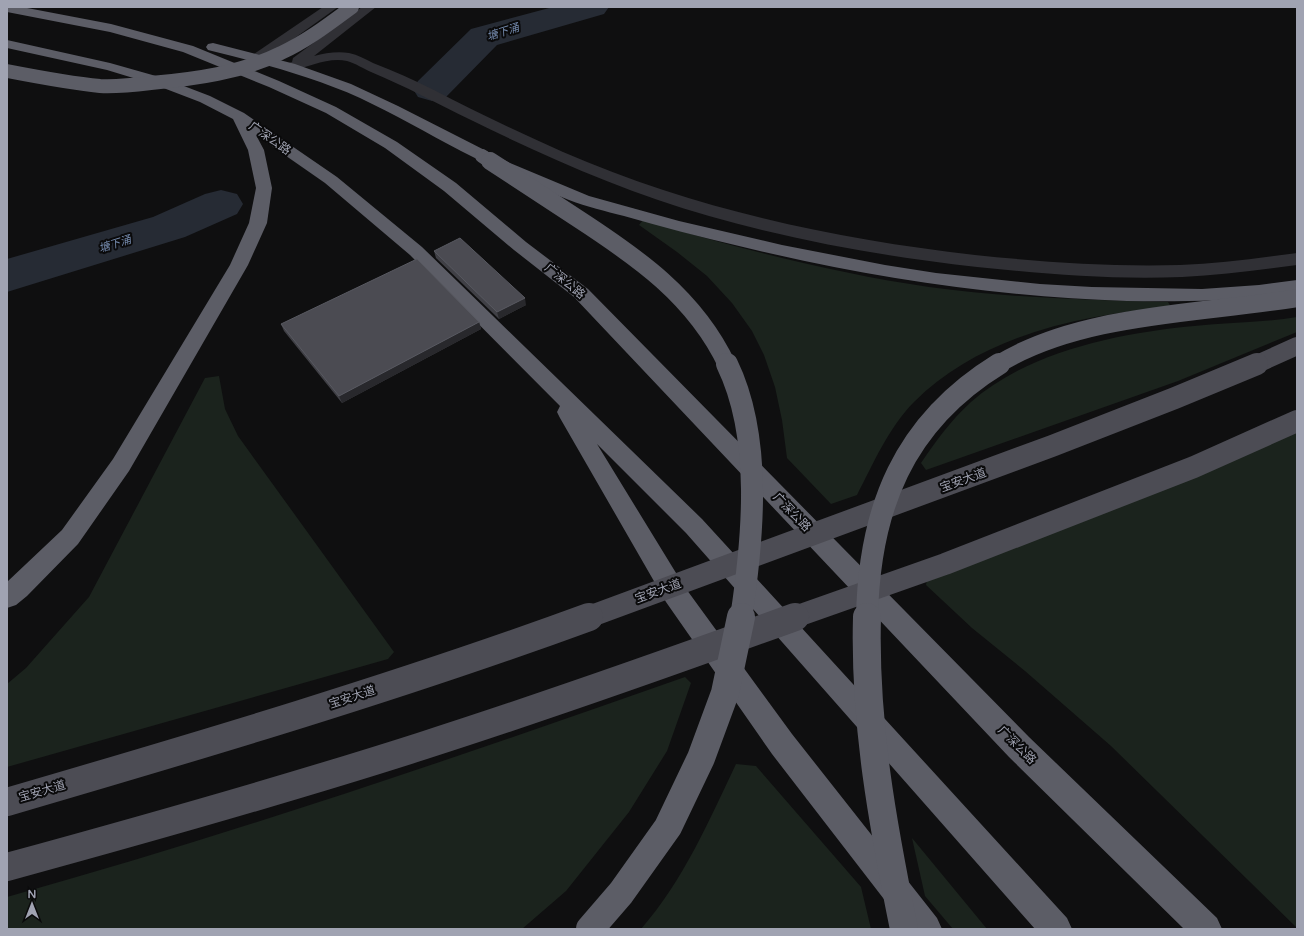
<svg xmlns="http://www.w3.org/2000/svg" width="1304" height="936" font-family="'Varela Round','Noto Sans SC',sans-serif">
  <rect width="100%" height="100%" fill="#0f0f10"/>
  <g fill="#1b231d">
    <path d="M643,220C737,248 833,273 929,287C1009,298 1089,300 1168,302L1171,307C1080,315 981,335 914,402C889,427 873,464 857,495L831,504L787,458L782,420L775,387L764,355L752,331L732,303L707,276L677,252L639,225Z"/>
    <path d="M1297,317V332L1178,381L926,470L921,463C936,441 951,420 971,402C1029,351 1120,333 1194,326C1228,322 1263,323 1297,317Z"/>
    <path d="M219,376L225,409L238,436L394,652L388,659L7,767V684L26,668L89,597L205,378Z"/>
    <path d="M1297,428V928L1111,746L1025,671L972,628L926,585L927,579Z"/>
    <path d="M685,677L691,683L667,751L629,812L566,891L522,929H7V897C236,833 461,756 685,677Z"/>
    <path d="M736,764L756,766L861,887L871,929H641C683,881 709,821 736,764Z"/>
    <path d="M912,838L987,929H953L925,896Z"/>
  </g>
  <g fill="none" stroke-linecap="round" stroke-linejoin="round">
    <g fill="#262b34" fill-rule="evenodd">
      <path d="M553,7H609L604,14L497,45L446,97L432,101L418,97L413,89L418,81L471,29Z"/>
      <path d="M221,190L237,194L243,204L237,214L185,237L7,292V259L153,217L205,194Z"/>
    </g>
    <g fill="#303035" fill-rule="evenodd">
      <path d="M323,7H338L264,60L259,61L254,60L252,57L254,54Z"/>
      <path d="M362,7H376L314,56C325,53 338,51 349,53C358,55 365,59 373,63C394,71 414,80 434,90C476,112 520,133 563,152C695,209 833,239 975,255C1043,262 1111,267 1180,265C1219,264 1258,258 1297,253V265C1259,270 1221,275 1182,277C1114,280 1045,274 977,267C887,257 797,241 709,216C626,192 548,158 471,120C438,104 405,86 371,72C364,69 355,63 347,61C328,57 309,67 291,71L286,70L284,67L286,64L292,62L293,58Z"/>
    </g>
    <g fill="#5c5d66" fill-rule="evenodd">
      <path d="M7,7H22L111,24L193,46L279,81L336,107L397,142L456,183L526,242L588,289L1029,737L1217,918L1222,929H1184L1009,757L574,297L514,250L444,191L385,148L326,113L269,87L183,52L110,32L7,12Z"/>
      <path d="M7,40L110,63L163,78L210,96L244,113L337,177L422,247L702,519L1067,918L1072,929H1035L686,533L597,444L684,586L792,734L937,918L942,929H907L772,754L666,602L560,418L557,412L560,406L410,255L325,183L256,135L264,150L272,188L267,223L248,265L129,471L78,544L27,596L16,605L7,608V582L62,530L113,459L230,265L249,223L256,188L248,150L233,119L200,102L153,84L107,70L7,48Z"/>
      <path d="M213,43L295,64L351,84L398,106L510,163L589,196L679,221L782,245L885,265L936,273L1040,284L1092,287L1202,289L1259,285L1297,280V292C1241,301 1184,302 1127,301C996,297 867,277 739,246C700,237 662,227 624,216C605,211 587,207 569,200C532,186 496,169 461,151C427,133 394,114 360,98C311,76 260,63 208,50L206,47L208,44Z"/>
    </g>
    <path stroke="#4c4c54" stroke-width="18" d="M1255,365L1297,346"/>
    <g stroke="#4c4c54" stroke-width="22">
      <path d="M586,618L1052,446L1175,398L1257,364"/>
      <path d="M792,618L945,564L1194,467L1297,421"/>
    </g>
    <g stroke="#4c4c54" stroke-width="28">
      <path d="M7,802C202,745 398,687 589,617"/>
      <path d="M7,867C146,829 285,790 422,746C547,706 671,662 795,617"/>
    </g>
    <g stroke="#5c5d66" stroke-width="14">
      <path d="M7,71C38,77 69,83 100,86C117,87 134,85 151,83C195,79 241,73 281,53C307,41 329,24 352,7"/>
      <path d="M482,156L491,162"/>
    </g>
    <g stroke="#5c5d66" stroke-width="18">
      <path d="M490,161C519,180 548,199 577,218C637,257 695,297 727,365"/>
      <path d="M997,365C1080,313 1202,314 1297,298"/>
    </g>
    <g stroke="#5c5d66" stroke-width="22">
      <path d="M727,364C763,438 753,539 741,618"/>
      <path d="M867,618C869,509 903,423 999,364"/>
    </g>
    <g stroke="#5c5d66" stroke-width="28">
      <path d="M867,617C864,723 883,826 904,929"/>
      <path d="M590,929L621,893L668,827L701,758L725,693L741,617"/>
    </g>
  </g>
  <g fill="#404046">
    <path d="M434,251L526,305L499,319L436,258Z"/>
    <path d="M479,322L481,329L342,403L284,331L281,324Z"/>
  </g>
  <g fill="#28282c">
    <path d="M525,298L526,305L499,319L497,312Z"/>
    <path d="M479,322L481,329L342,403L339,396Z"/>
  </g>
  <g fill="#4b4b52" stroke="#585961">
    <path d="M460,238L525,298L497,312L434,251Z"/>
    <path d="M417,259L479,322L339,396L281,324Z"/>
  </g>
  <g text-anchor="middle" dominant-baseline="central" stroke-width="4" stroke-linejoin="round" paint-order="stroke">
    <g font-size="11" font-style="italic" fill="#758bae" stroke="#0a0a0b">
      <text transform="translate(503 32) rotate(-17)">塘下涌</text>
      <text transform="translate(115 244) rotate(-17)">塘下涌</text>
    </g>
    <g font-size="12" fill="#a0a3b2" stroke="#0a0a0b">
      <text transform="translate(270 138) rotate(35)">广深公路</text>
      <text transform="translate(565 281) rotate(39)">广深公路</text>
      <text transform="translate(963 480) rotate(-20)">宝安大道</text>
      <text transform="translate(792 512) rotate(46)">广深公路</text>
      <text transform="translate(658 591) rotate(-20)">宝安大道</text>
      <text transform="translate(352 697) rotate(-18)">宝安大道</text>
      <text transform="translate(1017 745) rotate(45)">广深公路</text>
      <text transform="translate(42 791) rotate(-16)">宝安大道</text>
    </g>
  </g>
  <rect width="1304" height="936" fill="none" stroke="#a0a3b2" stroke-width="16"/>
  <g transform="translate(32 904)" stroke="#0a0a0b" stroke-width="3" paint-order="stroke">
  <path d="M0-3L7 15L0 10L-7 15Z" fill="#a0a3b2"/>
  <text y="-6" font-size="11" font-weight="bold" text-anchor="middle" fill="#a0a3b2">N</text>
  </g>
</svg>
